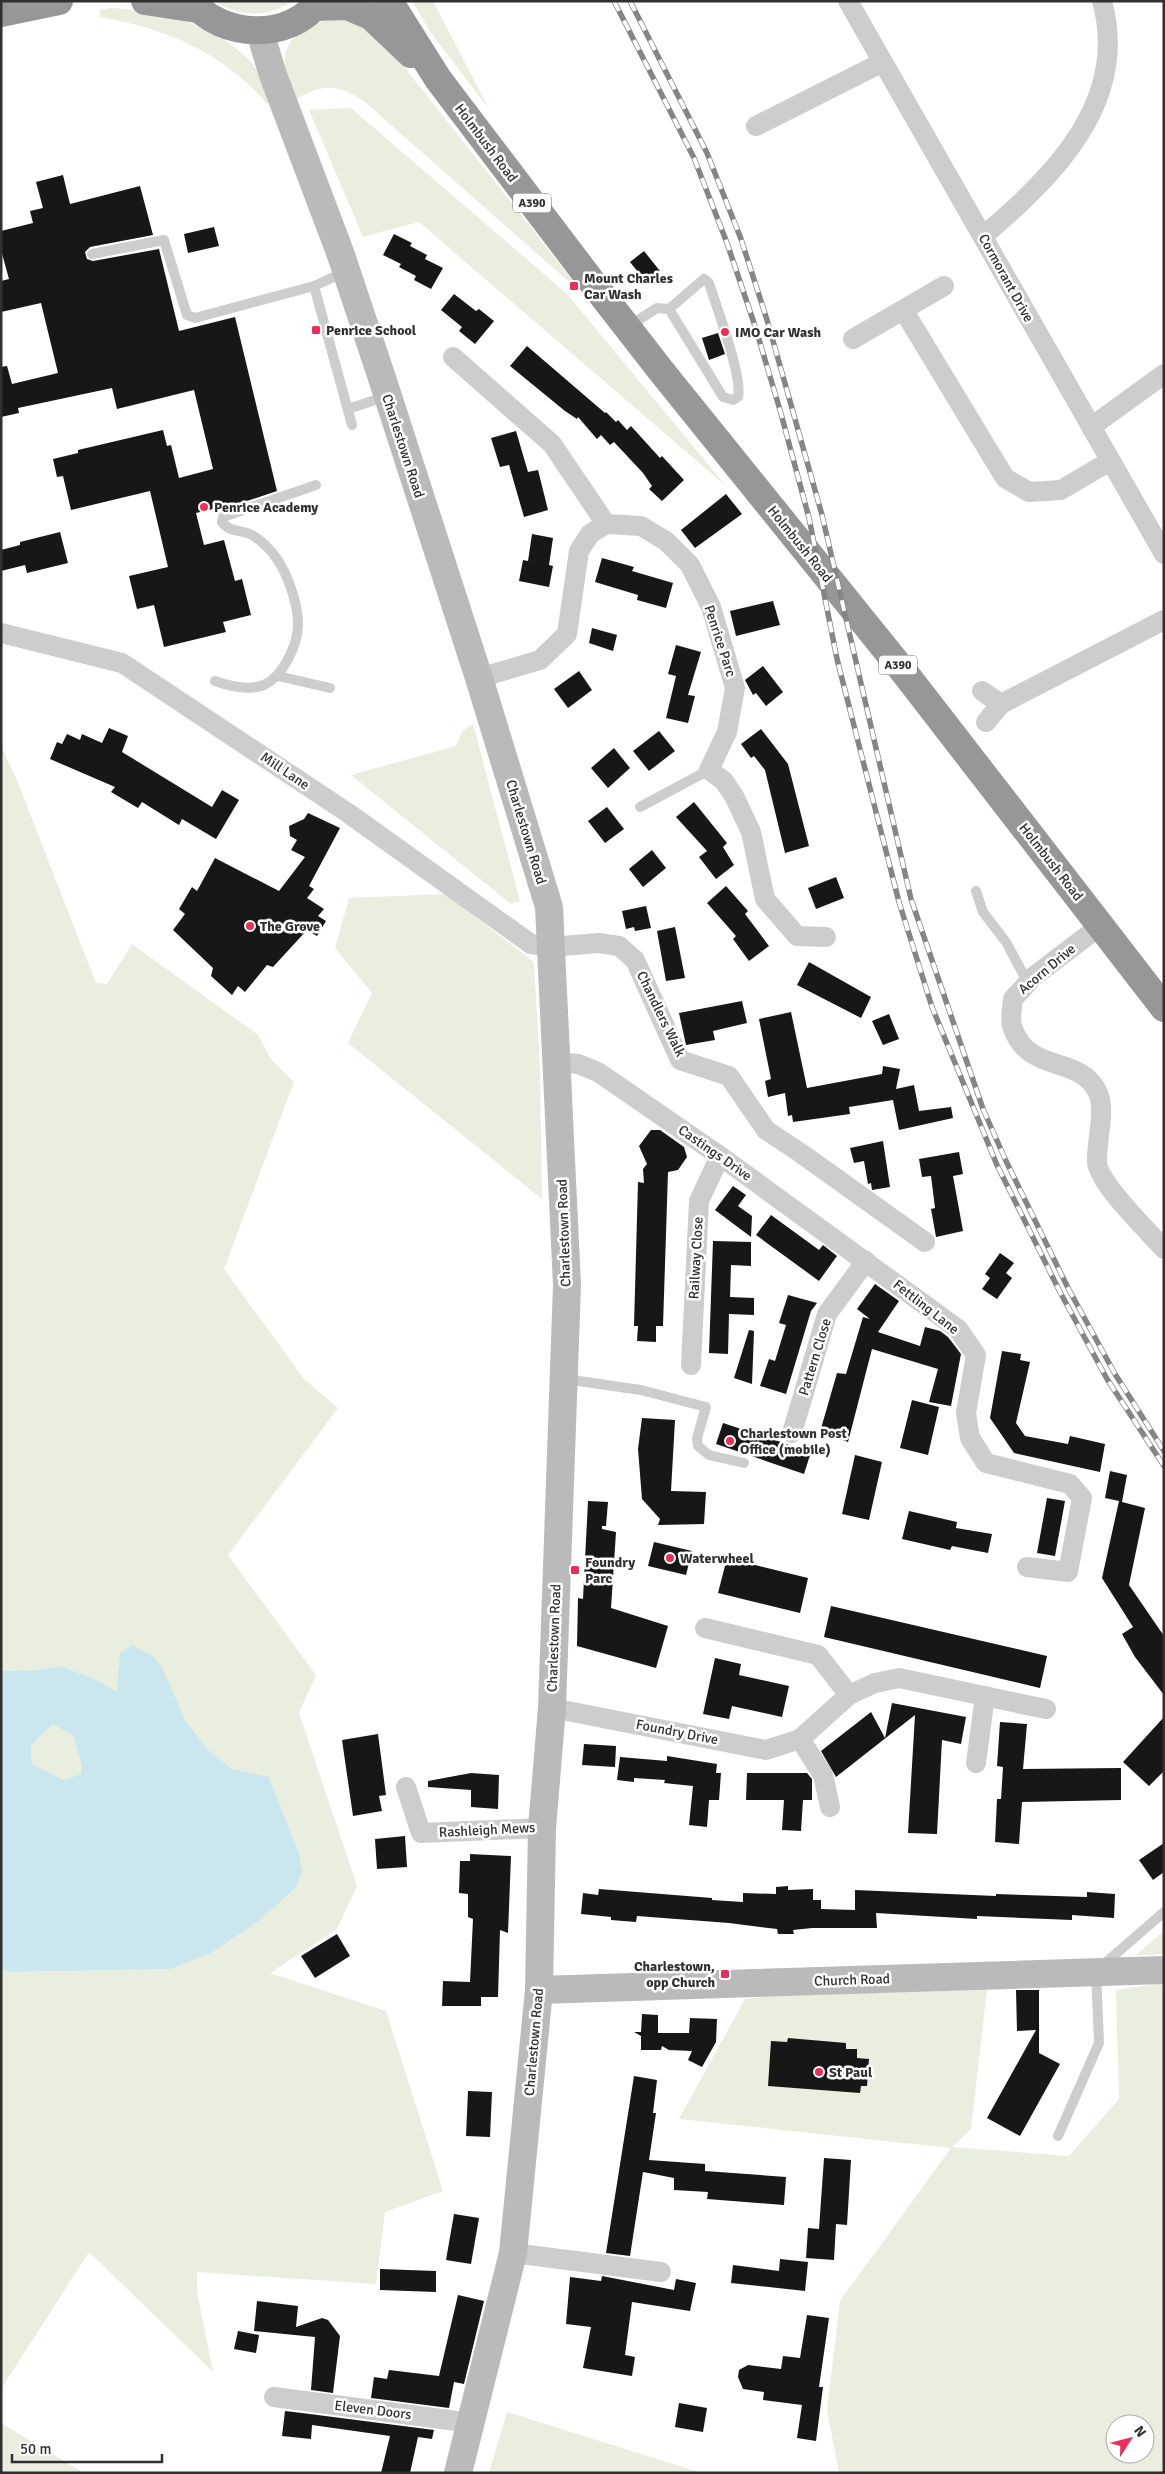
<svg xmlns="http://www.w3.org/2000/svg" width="1165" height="2474" font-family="Signika,sans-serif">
  <rect width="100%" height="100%" fill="#fff"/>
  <g fill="#e9eede" fill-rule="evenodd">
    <path d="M212,1H293C266,19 239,16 212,1Z"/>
    <path d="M412,1H433L489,109L431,33Z"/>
    <path d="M110,8C158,10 216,24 250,61C261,72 266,88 272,102L267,104C221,51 167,29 100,17V10Z"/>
    <path d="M339,19L367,27L383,40L577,286L575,287L365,102C336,83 323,84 294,100C291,89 285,77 285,66C283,33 312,21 339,19Z"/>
    <path d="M351,108L567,294L726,486L419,222L363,237L309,110Z"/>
    <path d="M473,724L520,901L511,904L351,775L456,746C460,735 462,729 473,724Z"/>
    <path d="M1,746L16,778L96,983L107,984L132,944L258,1035L271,1059L294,1082L224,1269L304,1379L338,1408L228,1555L316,1675L299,1713L357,1886L337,1929L270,1973L386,2011L443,2191L385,2212L376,2284L197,2272V2291L213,2372L89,2252L1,2389V1970L12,1972L170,1969L299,1853L269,1777C258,1775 242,1774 231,1768C195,1749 175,1704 162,1667L117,1692L95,1679L60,1666L37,1670L1,1671Z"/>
    <path d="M446,894L534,962L540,1070L542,1199L348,1043L372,993L335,948L349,898Z"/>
    <path d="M52,1724L73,1735L82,1767V1774L63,1780L32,1765L31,1746Z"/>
    <path d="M1164,1931V1954L1135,1956Z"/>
    <path d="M1164,1983V2473H839L827,2410L840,2301L951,2148L679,2119L745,1999L769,1996L987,1990L971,2129L952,2147L1069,2156L1119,2099L1116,1990ZM1115,2424H1145V2454H1115Z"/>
    <path d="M507,2412L702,2473H489Z"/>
    <path d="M1,2423L84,2473H1Z"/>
  </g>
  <path fill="#cae6ee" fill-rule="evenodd" d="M132,1645L153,1656L162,1667L185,1720L208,1750L232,1769L269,1777L299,1853L302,1871L297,1886L261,1919L211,1953L170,1969L12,1972L1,1970V1671L37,1670L60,1666L95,1679L117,1692L120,1653ZM52,1724L73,1735L82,1767L81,1774L63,1780L32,1764L31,1746Z"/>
  <g fill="#171717">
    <path d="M63,175L70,204L140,186L153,235L90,247L85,252L87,259L93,261L159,249L179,331L235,317L277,491L250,500L196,513L204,545L224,540L235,581L242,579L251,615L223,622L226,632L164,647L154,605L137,609L129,576L168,567L150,491L71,510L63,476L57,477L53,459L78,453V450L163,430L167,446L171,445L179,478L213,469L194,390L117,409L112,388L18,408L19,413L1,417V367L7,366L12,384L58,373L41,303L1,312V281L9,279L1,250V231L33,223L30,211L43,208L36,182Z"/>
    <path d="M214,227L219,246L188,253L184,234Z"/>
    <path d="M394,234L412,243L410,246L427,255L425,259L443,268L431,289L414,280L416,276L399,267L401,264L383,255Z"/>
    <path d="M644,251L660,271L646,282L630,262Z"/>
    <path d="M454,294L476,311L479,309L494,321L475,344L459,331L462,327L441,310Z"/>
    <path d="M718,333L725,354L709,360L702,338Z"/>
    <path d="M527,346L605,413L606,412L616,422L618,420L627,430L631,426L660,458L662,456L684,480L662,501L649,489L652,486L643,473L614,442L610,445L601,435L597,439L578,417L577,419L565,411L510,366Z"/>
    <path d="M516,431L528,472L538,470L548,510L524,517L509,465L500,467L491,438Z"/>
    <path d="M726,494L742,514L695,548L681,530Z"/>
    <path d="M60,532L68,563L27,573L25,565L1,571V550L20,545V542Z"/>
    <path d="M532,534L553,538L549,565L553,566L549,587L519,581L523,560L528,561Z"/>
    <path d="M602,558L634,567L632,571L673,583L666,608L637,600L638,595L595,582Z"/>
    <path d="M773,601L780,625L736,636L730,611Z"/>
    <path d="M592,628L617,635L613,651L589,643Z"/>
    <path d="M676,645L701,652L688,695L695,696L688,723L666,718L676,676L668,674Z"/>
    <path d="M763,666L783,692L766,706L756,693L753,695L745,680Z"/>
    <path d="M579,671L592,690L568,708L554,689Z"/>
    <path d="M109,728L128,736L122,752L212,807L222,790L239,800L216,839L182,819L179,825L142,802L138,808L111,792L115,787L50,759L57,742L62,744L67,734L80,740L82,734L102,743Z"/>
    <path d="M761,729L788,764L809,846L785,853L765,770L754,756L751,758L741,744Z"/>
    <path d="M659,731L675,751L649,771L633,751Z"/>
    <path d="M614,748L630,768L608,788L591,768Z"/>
    <path d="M694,802L727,843L723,847L734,865L716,879L699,857L707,851L676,817Z"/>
    <path d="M607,807L624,829L605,843L588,821Z"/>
    <path d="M308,813L340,828L309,886L314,889L307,898L324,909L318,916L326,921L317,936L307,930L273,967L267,965L245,992L238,986L232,995L211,976L213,968L173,930L185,914L179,909L192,887L197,891L215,858L279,891L305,857L291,850L297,840L290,836L289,826L304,819Z"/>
    <path d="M652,850L666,868L643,887L629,869Z"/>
    <path d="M836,877L844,898L816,909L808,888Z"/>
    <path d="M726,886L748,911L745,914L769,946L749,961L733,939L736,936L707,903Z"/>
    <path d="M646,906L651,928L635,931L634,927L626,929L622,911Z"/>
    <path d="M675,927L685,978L666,981L657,931Z"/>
    <path d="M809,962L871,997L861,1018L797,985Z"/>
    <path d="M742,1001L747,1023L713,1031L715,1040L686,1045L679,1013Z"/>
    <path d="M791,1012L807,1088L882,1074L883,1066L900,1069L896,1089L914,1085L919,1111L951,1107L953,1118L899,1130L893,1100L849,1107L850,1114L793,1122L792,1115L788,1116L785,1093L768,1097L765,1081L771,1079L759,1019Z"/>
    <path d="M889,1014L899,1039L883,1045L872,1021Z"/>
    <path d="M651,1130H660L684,1147L687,1157L678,1170L668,1172L663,1326H656V1342L637,1341L638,1326H634L638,1182L644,1183L643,1169L647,1164L639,1146Z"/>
    <path d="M883,1141L890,1187L872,1190L871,1183L868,1184L864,1161L854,1163L850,1148Z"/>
    <path d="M959,1152L963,1174L953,1176L963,1231L936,1237L931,1209L935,1208L931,1176L922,1177L919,1159Z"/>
    <path d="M733,1186L746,1195L738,1206L752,1216L751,1237L715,1210Z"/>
    <path d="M771,1215L819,1250L823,1245L837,1256L819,1281L756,1235Z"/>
    <path d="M713,1241L751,1242V1266L731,1265L730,1297L754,1298V1315L729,1314L728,1354L709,1353Z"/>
    <path d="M1000,1253L1014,1263L1006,1273L1012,1278L997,1299L982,1289L990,1278L985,1274Z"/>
    <path d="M875,1284L899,1301L878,1332L920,1346L925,1327L940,1331L948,1337L961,1354L951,1406L929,1402L938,1369L872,1349L848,1442L820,1432L837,1373L846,1374L863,1317L870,1319L857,1309Z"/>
    <path d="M788,1295L817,1303L811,1311L786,1394L760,1386L769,1359L775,1361L786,1325L779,1323Z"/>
    <path d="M749,1330L754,1331L752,1384L734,1378Z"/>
    <path d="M1002,1351L1021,1354L1020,1360L1030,1362L1016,1423L1025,1436L1068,1444L1070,1436L1105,1444L1100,1472L1014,1453L990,1418Z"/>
    <path d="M912,1400L939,1407L928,1455L900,1448Z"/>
    <path d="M642,1418L675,1420L671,1491L706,1492L704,1524L658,1525L660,1519L642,1499L638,1449Z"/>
    <path d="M723,1423L811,1452L804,1474L716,1444Z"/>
    <path d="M855,1455L882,1462L869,1520L842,1514Z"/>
    <path d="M1110,1471L1127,1475L1122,1502L1145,1508L1129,1585L1164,1636V1695L1135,1657L1122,1634L1133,1627L1102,1578L1119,1501L1105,1498Z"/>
    <path d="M1047,1498L1065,1501L1055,1556L1037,1553Z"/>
    <path d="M588,1501L608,1502L606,1526H602V1529L616,1532L611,1608L668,1626L656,1668L577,1646L578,1598L583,1599Z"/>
    <path d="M909,1511L957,1522L956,1528L992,1534L988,1553L952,1546L950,1550L902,1539Z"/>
    <path d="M654,1542L692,1551L686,1575L648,1566Z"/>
    <path d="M727,1558L808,1578L800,1613L718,1593Z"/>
    <path d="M831,1606L1047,1656L1040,1688L824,1637Z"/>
    <path d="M715,1658L741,1664L739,1675L789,1686L782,1717L732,1706L729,1719L703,1714Z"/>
    <path d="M892,1703L966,1717L961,1744L942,1740L937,1834L908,1833L915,1715L836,1777L821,1751L871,1712L885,1738Z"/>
    <path d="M1164,1717V1771L1149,1786L1123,1762Z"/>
    <path d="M1000,1722L1027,1724L1023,1769L1121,1768V1800L1022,1802L1019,1844L995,1842L997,1799H1001L1003,1767L997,1766Z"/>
    <path d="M378,1734L386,1795L379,1796L382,1811L353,1816L342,1740Z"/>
    <path d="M584,1744L616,1746L615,1767L582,1765Z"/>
    <path d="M667,1756L717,1764L716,1773H721L719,1800H709L707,1827L689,1825L693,1786L664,1783L665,1780L634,1778V1782L617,1780L620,1757L667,1761Z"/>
    <path d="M471,1773L499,1775L498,1809L471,1807V1790L428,1787V1781Z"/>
    <path d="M747,1773H807L812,1779V1800H803L801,1831L782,1830L784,1800H746Z"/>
    <path d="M405,1836L407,1867L377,1869L375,1839Z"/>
    <path d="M1164,1843V1872L1153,1880L1139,1860Z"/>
    <path d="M470,1854L511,1856L508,1933L500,1930L498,1997H481V2006H442L443,1981L470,1982L473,1919L468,1917V1894L459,1893L460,1861H470Z"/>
    <path d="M788,1886V1890L813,1889V1900H821V1909L855,1910V1890L996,1896V1894L1087,1897V1892L1115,1894L1114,1918L1072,1915V1920L977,1916V1919L876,1913L877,1928H812L793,1930L794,1934H778L777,1929L729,1923L637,1916L636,1922L611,1920V1917L581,1914L583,1893L598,1895L599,1889L712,1898V1900L743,1902V1893L776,1894V1887Z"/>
    <path d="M337,1934L350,1956L315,1978L301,1956Z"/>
    <path d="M1016,1990H1039V2053L1060,2064L1020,2136L987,2118L1036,2030L1017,2031Z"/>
    <path d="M642,2014L658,2015V2033H689L690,2018L717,2019L716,2042L702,2067L688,2060L692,2051L669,2050L662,2046L661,2050H641V2036L634,2032H641Z"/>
    <path d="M788,2038L846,2043V2049H857V2058L869,2059L867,2086H861L860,2093L768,2086L771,2041L787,2042Z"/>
    <path d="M634,2076L657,2080L653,2113H656L649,2160L705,2164V2171L786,2177L784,2205L707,2199L708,2192L674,2190V2178L643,2172L630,2256L606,2253Z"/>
    <path d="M468,2091L492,2092L490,2137L466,2136Z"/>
    <path d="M824,2158L851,2160L847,2225L836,2224L834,2260L806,2258L808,2228L819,2229Z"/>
    <path d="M454,2214L479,2218L471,2264L446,2260Z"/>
    <path d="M780,2259L808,2262L805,2291L731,2283L733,2265L779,2271Z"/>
    <path d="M380,2269L436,2271V2292L380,2290Z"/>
    <path d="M602,2276L674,2290L676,2279L696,2283L690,2311L632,2302L625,2355L635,2357L632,2376L583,2368L591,2327L566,2324L570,2277L601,2281Z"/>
    <path d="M458,2295L484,2301L464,2384L454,2382L449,2408L371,2398L374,2377L387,2379L389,2370L439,2376Z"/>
    <path d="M257,2301L298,2306L296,2327L322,2318L328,2320L340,2336L333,2393L311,2390L315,2337L254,2331Z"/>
    <path d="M807,2315L829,2318L819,2387H823L816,2441L797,2438L802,2405L763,2400L764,2392L743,2389L738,2377L739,2370L748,2365L781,2369L783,2356L800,2358Z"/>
    <path d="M238,2331L259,2335L256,2353L234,2349Z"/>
    <path d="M679,2403L707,2408L703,2432L675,2427Z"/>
    <path d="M285,2411L302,2413L434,2430L432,2439L418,2437L410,2473H381L390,2436L312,2425L311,2439L282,2436Z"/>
  </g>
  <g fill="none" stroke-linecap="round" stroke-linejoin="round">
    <g stroke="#cdcdcd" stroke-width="10">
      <path d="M92,254L164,240L187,315L195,318L314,286L345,272"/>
      <path d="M314,286L352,425"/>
      <path d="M629,326L657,308L669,309L704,279L709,283C716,306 743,377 738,397L733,400L723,397L669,309"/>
      <path d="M348,409L387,396"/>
      <path d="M278,676L330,688"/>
      <path d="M215,681C229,686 249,691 264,685C283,676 298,645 298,624C298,604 288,575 277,559C272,551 261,540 252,535C241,529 230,533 222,522L223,517L316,485"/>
      <path d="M640,807L709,770"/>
      <path d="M976,891L983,912L1006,942L1028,983"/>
      <path d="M565,1379L641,1390L706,1407L697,1438L698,1446L709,1455L744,1463"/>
      <path d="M1058,2136L1099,2043L1096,1971L1164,1912"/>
    </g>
    <g stroke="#cdcdcd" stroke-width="20">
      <path d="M848,1L1164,554"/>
      <path d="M756,126L883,62"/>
      <path d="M983,236C1053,177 1130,102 1102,1"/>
      <path d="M904,311L1005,478L1029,492L1061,490L1110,461"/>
      <path d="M853,339L944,286"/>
      <path d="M453,357L552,444L606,524"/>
      <path d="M1091,427L1164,374"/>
      <path d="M1,633L122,663L348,813L531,944L550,947L599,943L619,946L635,960L680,1060L729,1076L766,1130L802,1154L925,1242"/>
      <path d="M479,678L540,660L567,634L579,551L590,534L606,524L641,526L666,541L690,565L711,607L735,688L727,732L709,770L724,781L734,796L751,832L765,899L797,936L826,937"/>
      <path d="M982,691L1001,704"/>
      <path d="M986,722L1001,704L1164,620"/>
      <path d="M1100,926L1033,977L1013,999C1012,1007 1010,1018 1012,1026C1028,1076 1080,1053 1098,1093C1106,1111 1096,1142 1097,1162C1098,1183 1149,1232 1164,1249"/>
      <path d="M556,1062L578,1064L598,1072L720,1156L958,1329L976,1355L966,1413L970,1438L986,1463L1070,1484L1082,1498L1068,1572L1027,1567"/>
      <path d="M691,1365L699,1201L720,1156"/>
      <path d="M792,1433L827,1314L866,1261"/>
      <path d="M705,1628L818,1655L849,1695"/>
      <path d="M552,1708L766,1750L800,1739L849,1695L875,1683L899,1678L1046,1709"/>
      <path d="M800,1739L823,1775L830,1807"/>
      <path d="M976,1763L985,1696"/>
      <path d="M406,1787L421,1833L542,1828"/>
      <path d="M513,2253L661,2272"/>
      <path d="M274,2397L472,2423"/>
    </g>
    <g stroke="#bababa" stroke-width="28">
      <path d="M260,32L273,75L341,255L382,378L479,678L549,907L567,1285L552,1708L542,1828L539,1990L513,2253L458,2473"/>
      <path d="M539,1990L1164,1970"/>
    </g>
    <g stroke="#979797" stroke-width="28">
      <path d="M145,1L197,9"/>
      <path d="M192,1C221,39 291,41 319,1"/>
      <path d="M389,1L438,79L592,282L662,372L904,672L1164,1008"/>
      <path d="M315,7L347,6L371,16L411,54"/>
      <path d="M1,13L59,1"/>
    </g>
    <defs>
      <g id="rail">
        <path d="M614,1L694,158L727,243L755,326L780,410L809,518L837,659L899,902L932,1007L997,1165L1060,1292L1107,1379L1164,1466"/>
        <path d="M630,1L707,153L741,239L768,323L822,515L911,899L983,1109L1006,1161L1068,1288L1115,1374L1164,1451"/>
      </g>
    </defs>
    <use href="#rail" stroke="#858585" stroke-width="5.5"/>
    <use href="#rail" stroke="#fff" stroke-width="4" stroke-dasharray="11" stroke-linecap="butt"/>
  </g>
  <g fill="#ec2e5b" stroke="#fff" stroke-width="2">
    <rect x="569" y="281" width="10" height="10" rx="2.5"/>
    <rect x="311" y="325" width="10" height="10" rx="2.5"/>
    <circle cx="725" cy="332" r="5"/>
    <circle cx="204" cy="507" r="5"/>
    <circle cx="250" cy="926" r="5"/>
    <circle cx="730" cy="1441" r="5"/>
    <circle cx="670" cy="1558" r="5"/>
    <rect x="570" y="1565" width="10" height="10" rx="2.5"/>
    <rect x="720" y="1969" width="10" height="10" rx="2.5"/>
    <circle cx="819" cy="2072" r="5"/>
  </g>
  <g text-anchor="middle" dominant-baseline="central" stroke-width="5" stroke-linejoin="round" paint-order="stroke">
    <g fill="#fff" stroke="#6e6e6e" stroke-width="1">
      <rect x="513" y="193.5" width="38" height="19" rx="4"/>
      <rect x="879" y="655.5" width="38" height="19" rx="4"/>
    </g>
    <g font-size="12" font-weight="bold" fill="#303030">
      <text x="532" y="203">A390</text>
      <text x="898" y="665">A390</text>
    </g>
    <g font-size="14" fill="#303030" stroke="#fff">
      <text transform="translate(486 143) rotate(53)">Holmbush Road</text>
      <text transform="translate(1006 278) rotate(61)">Cormorant Drive</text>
      <text transform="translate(403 446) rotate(72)">Charlestown Road</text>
      <text transform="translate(800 544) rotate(51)">Holmbush Road</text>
      <text transform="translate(720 641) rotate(72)">Penrice Parc</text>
      <text transform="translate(285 771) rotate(34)">Mill Lane</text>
      <text transform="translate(526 832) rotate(73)">Charlestown Road</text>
      <text transform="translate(1051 862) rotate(52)">Holmbush Road</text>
      <text transform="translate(1047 969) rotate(-40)">Acorn Drive</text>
      <text transform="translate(661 1014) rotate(64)">Chandlers Walk</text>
      <text transform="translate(715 1153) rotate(35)">Castings Drive</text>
      <text transform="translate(564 1233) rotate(-92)">Charlestown Road</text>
      <text transform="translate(696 1258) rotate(-87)">Railway Close</text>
      <text transform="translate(926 1307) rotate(38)">Fettling Lane</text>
      <text transform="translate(815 1357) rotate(-73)">Pattern Close</text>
      <text transform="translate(554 1638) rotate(-88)">Charlestown Road</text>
      <text transform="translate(677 1732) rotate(11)">Foundry Drive</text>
      <text transform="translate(487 1830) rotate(-3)">Rashleigh Mews</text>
      <text transform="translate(852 1980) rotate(-2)">Church Road</text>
      <text transform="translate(534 2042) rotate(-85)">Charlestown Road</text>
      <text transform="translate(373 2410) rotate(7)">Eleven Doors</text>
    </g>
    <g font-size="14" font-weight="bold" fill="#303030" stroke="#fff" text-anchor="start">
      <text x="584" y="278">Mount Charles<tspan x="584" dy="16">Car Wash</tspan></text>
      <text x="326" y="330">Penrice School</text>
      <text x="735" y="332">IMO Car Wash</text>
      <text x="214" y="507">Penrice Academy</text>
      <text x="260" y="926">The Grove</text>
      <text x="740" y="1433">Charlestown Post<tspan x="740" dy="16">Office (mobile)</tspan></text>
      <text x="680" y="1558">Waterwheel</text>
      <text x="585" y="1562">Foundry<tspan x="585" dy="16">Parc</tspan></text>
      <text x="715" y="1966" text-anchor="end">Charlestown,<tspan x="715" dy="16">opp Church</tspan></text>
      <text x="829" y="2072">St Paul</text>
    </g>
  </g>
  <rect width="1165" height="2474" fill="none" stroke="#303030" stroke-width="5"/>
  <g transform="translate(1130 2439) rotate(54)"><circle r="24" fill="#ffffff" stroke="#acacac"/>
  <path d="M0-4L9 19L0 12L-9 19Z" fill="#ec2e5b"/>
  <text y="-8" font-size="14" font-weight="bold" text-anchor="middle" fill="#303030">N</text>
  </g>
  <path d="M12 2454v8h150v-8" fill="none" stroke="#303030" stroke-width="2.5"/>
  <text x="20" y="2454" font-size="15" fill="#303030" stroke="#ffffff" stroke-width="4" paint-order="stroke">50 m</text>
</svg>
